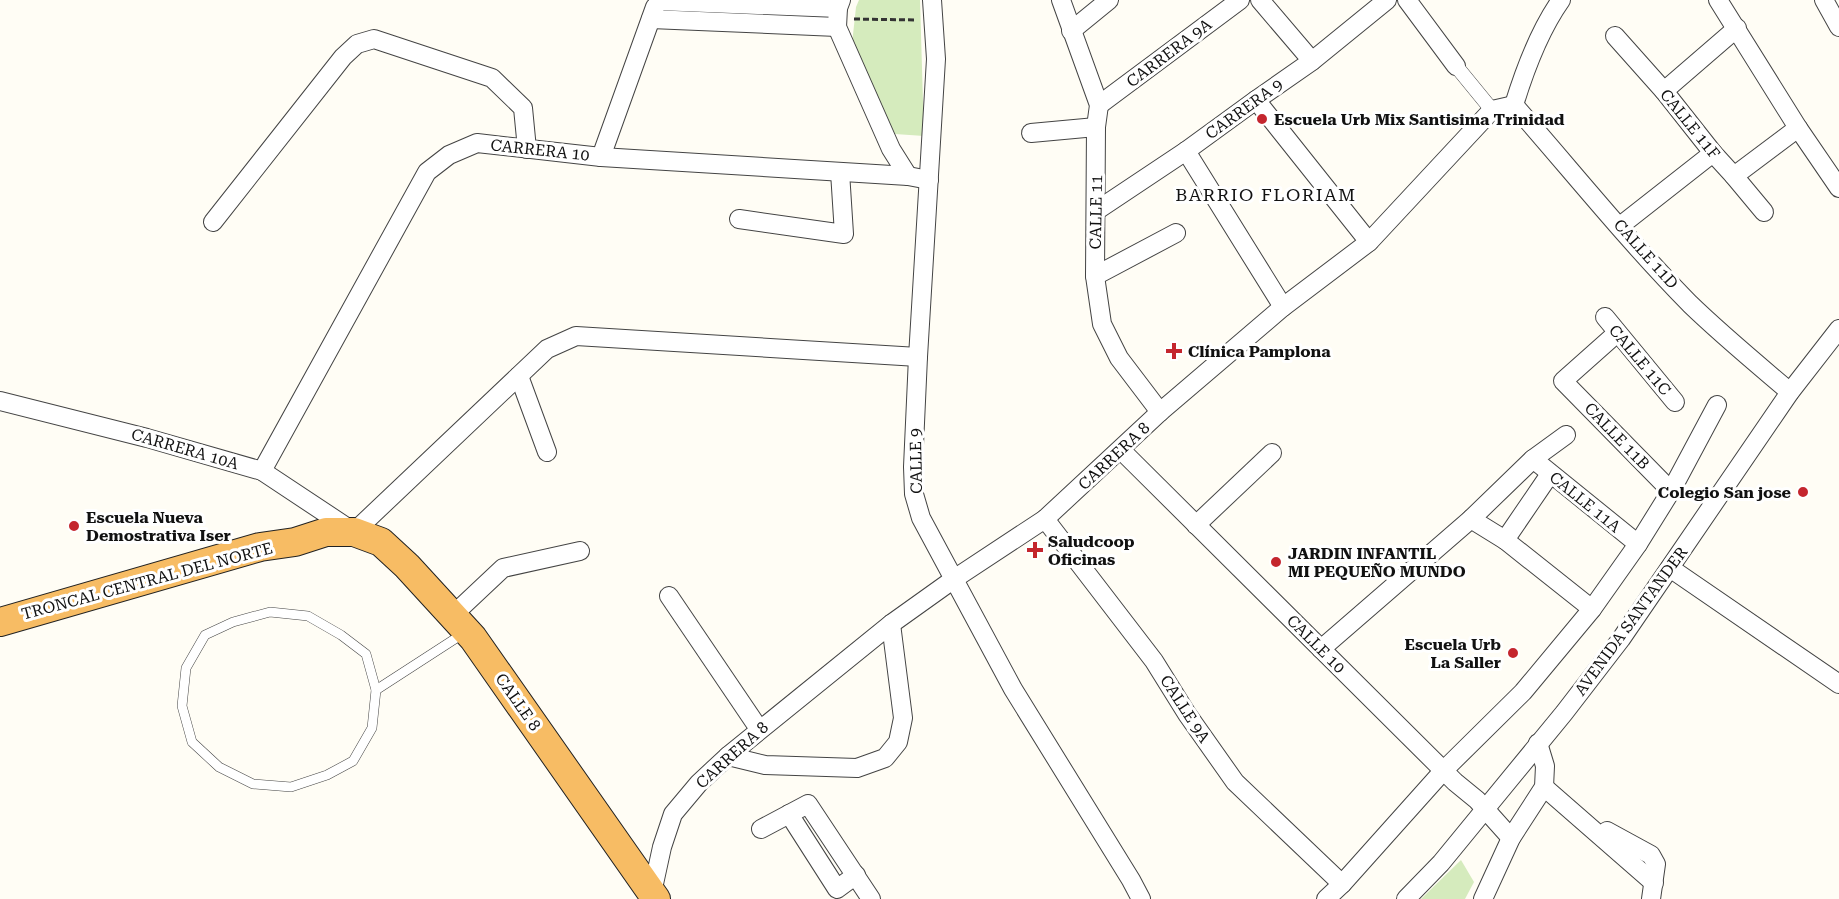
<svg xmlns="http://www.w3.org/2000/svg" width="1839" height="899" font-family="'Roboto Serif',serif">
  <rect width="100%" height="100%" fill="#fffdf5"/>
  <g fill="#d5ebbd">
    <path d="M859,0H920L924,136L895,134L852,44L856,7Z"/>
    <path d="M1461,860L1474,882L1465,899H1421Z"/>
  </g>
  <g fill="none" stroke-linecap="round" stroke-linejoin="round">
    <defs>
      <g id="service">
        <path d="M270,612L308,616L341,635L366,654L376,690L372,728L353,761L327,775L291,787L253,784L219,767L192,742L182,706L186,668L205,635L233,622Z"/>
        <path d="M376,690L464,633"/>
      </g>
      <path id="pedestrian" d="M1456,66L1492,110"/>
      <g id="minor">
        <path d="M841,0L838,8L837,27L891,149L908,176"/>
        <path d="M932,0L936,59L918,357L913,467L914,494L921,518L1013,689L1131,880L1141,899"/>
        <path d="M1061,0L1099,105L1096,127L1095,276L1102,324L1119,358L1160,412"/>
        <path d="M1260,0L1312,61"/>
        <path d="M1407,0L1456,66"/>
        <path d="M1718,0L1798,128L1839,188"/>
        <path d="M1824,0L1839,27"/>
        <path d="M658,1L838,8"/>
        <path d="M651,19L837,27"/>
        <path d="M1071,31L1109,0"/>
        <path d="M1615,36L1664,91L1713,153L1734,176L1764,212"/>
        <path d="M1664,91L1737,28"/>
        <path d="M1256,100L1369,242"/>
        <path d="M1099,105L1240,0"/>
        <path d="M1514,105C1572,171 1628,241 1690,304C1722,335 1756,363 1790,392"/>
        <path d="M1514,105C1525,69 1539,31 1561,0"/>
        <path d="M1031,133L1096,127"/>
        <path d="M1186,151L1283,307"/>
        <path d="M601,157L655,7"/>
        <path d="M1734,176L1798,128"/>
        <path d="M1096,211L1186,151L1256,100L1312,61L1387,0"/>
        <path d="M739,219L844,234L840,172"/>
        <path d="M213,222L343,57L357,44L374,39L492,78L523,108L527,149"/>
        <path d="M1620,226L1713,153"/>
        <path d="M1095,276L1176,233"/>
        <path d="M1605,317L1675,402"/>
        <path d="M1617,333L1563,381L1671,491"/>
        <path d="M519,376L547,452"/>
        <path d="M0,401L147,438L262,471L354,532L547,349L576,336L918,357"/>
        <path d="M1121,450L1455,782L1477,800L1511,838"/>
        <path d="M1533,459L1638,544"/>
        <path d="M262,471L427,172L449,155L477,143L601,157L908,176L929,180"/>
        <path d="M1045,519L1154,661L1187,714L1235,782L1342,884"/>
        <path d="M1471,519L1505,540L1592,609"/>
        <path d="M1196,525L1272,453"/>
        <path d="M1505,540L1550,474"/>
        <path d="M1670,568L1839,684"/>
        <path d="M669,596L759,729"/>
        <path d="M453,615L503,568L580,551"/>
        <path d="M1321,649L1471,519L1533,459L1566,435"/>
        <path d="M728,756L765,765L857,768L885,758L898,742L903,718L891,624"/>
        <path d="M1544,787L1654,883"/>
        <path d="M789,814L837,889L856,875"/>
        <path d="M761,829L808,804L871,899"/>
        <path d="M1607,831L1651,855L1656,864L1651,899"/>
        <path d="M652,893L662,847L673,814L699,783L728,756L891,624L954,579L1045,519L1160,412L1283,307L1369,242L1492,110L1514,105"/>
        <path d="M1326,899L1342,884L1444,770L1523,692L1592,609L1638,544L1671,491L1717,405"/>
        <path d="M1406,899L1441,863L1564,713L1621,639L1790,392L1839,329"/>
        <path d="M1483,899L1511,838L1544,787L1545,766L1538,743"/>
      </g>
      <path id="trunk" d="M0,622L260,547L295,542L326,532H354L381,542L407,566L473,638L656,899"/>
    </defs>
    <use href="#service" stroke="#444" stroke-width="10"/>
    <use href="#pedestrian" stroke="#444" stroke-width="15"/>
    <use href="#minor" stroke="#444" stroke-width="20"/>
    <use href="#trunk" stroke="#222" stroke-width="30"/>
    <path stroke="#333" stroke-width="3" stroke-dasharray="6 3" stroke-linecap="butt" d="M854,19L917,20"/>
    <use href="#service" stroke="#fff" stroke-width="9"/>
    <use href="#pedestrian" stroke="#fff" stroke-width="14"/>
    <use href="#minor" stroke="#fff" stroke-width="18"/>
    <use href="#trunk" stroke="#f7bc64" stroke-width="28"/>
  </g>
  <g fill="#c4262e" stroke="#fff" stroke-width="2">
    <circle cx="1262" cy="119" r="6"/>
    <path d="M1171 342h6v6h6v6h-6v6h-6v-6h-6v-6h6z"/>
    <circle cx="1803" cy="492" r="6"/>
    <circle cx="74" cy="526" r="6"/>
    <path d="M1032 541h6v6h6v6h-6v6h-6v-6h-6v-6h6z"/>
    <circle cx="1276" cy="562" r="6"/>
    <circle cx="1513" cy="653" r="6"/>
  </g>
  <g text-anchor="middle" dominant-baseline="central" stroke-width="6" stroke-linejoin="round" paint-order="stroke">
    <g font-size="16" fill="#111" stroke="#fff">
      <text transform="translate(1169 53) rotate(-37)">CARRERA 9A</text>
      <text transform="translate(1244 109) rotate(-36)">CARRERA 9</text>
      <text transform="translate(1690 124) rotate(51)">CALLE 11F</text>
      <text transform="translate(540 150) rotate(6)">CARRERA 10</text>
      <text transform="translate(1096 212) rotate(-89)">CALLE 11</text>
      <text transform="translate(1646 254) rotate(48)">CALLE 11D</text>
      <text transform="translate(1640 360) rotate(50)">CALLE 11C</text>
      <text transform="translate(1617 436) rotate(46)">CALLE 11B</text>
      <text transform="translate(185 449) rotate(16)">CARRERA 10A</text>
      <text transform="translate(1114 456) rotate(-43)">CARRERA 8</text>
      <text transform="translate(916 461) rotate(-91)">CALLE 9</text>
      <text transform="translate(1585 502) rotate(39)">CALLE 11A</text>
      <text transform="translate(147 581) rotate(-15)">TRONCAL CENTRAL DEL NORTE</text>
      <text transform="translate(1631 621) rotate(-54)">AVENIDA SANTANDER</text>
      <text transform="translate(1316 644) rotate(45)">CALLE 10</text>
      <text transform="translate(518 702) rotate(55)">CALLE 8</text>
      <text transform="translate(1185 709) rotate(57)">CALLE 9A</text>
      <text transform="translate(732 755) rotate(-42)">CARRERA 8</text>
    </g>
    <g font-size="16" font-weight="bold" fill="#111" stroke="#fff" text-anchor="start">
      <text x="1274" y="119">Escuela Urb Mix Santisima Trinidad</text>
      <text x="1188" y="351">Clínica Pamplona</text>
      <text x="1791" y="492" text-anchor="end">Colegio San jose</text>
      <text x="86" y="517">Escuela Nueva<tspan x="86" dy="18">Demostrativa Iser</tspan></text>
      <text x="1048" y="541">Saludcoop<tspan x="1048" dy="18">Oficinas</tspan></text>
      <text x="1288" y="553">JARDIN INFANTIL<tspan x="1288" dy="18">MI PEQUEÑO MUNDO</tspan></text>
      <text x="1501" y="644" text-anchor="end">Escuela Urb<tspan x="1501" dy="18">La Saller</tspan></text>
    </g>
    <g font-size="18" letter-spacing="1.5" fill="#111" stroke="#fff">
      <text x="1266" y="194">BARRIO FLORIAM</text>
    </g>
  </g>
</svg>
